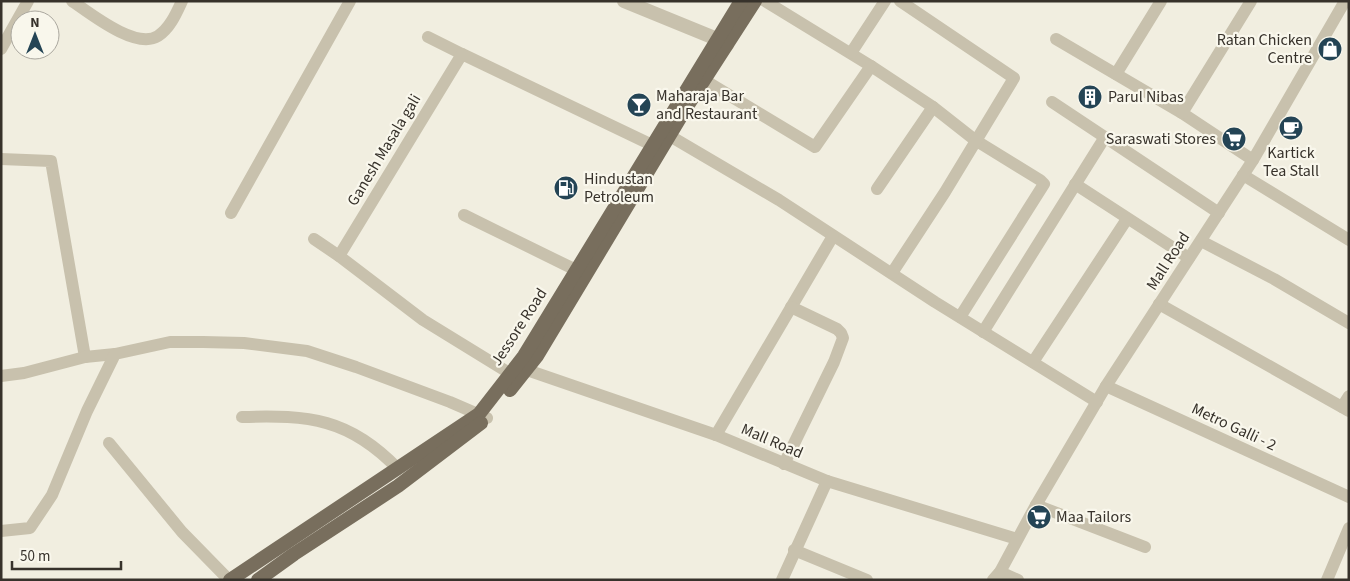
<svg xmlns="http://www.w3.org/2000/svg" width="1350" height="581" font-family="'Source Sans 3',sans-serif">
  <rect width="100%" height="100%" fill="#f1eee0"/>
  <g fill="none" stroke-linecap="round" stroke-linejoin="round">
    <g stroke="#c8c1ad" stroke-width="12">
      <path d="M72,1C91,14 136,50 158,36C170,28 176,14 182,1"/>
      <path d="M765,1L871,66L933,107L975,140L1040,180L1044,184L960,317"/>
      <path d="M428,37L462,54"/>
      <path d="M1056,39L1182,113L1253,160"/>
      <path d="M1,49L28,1"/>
      <path d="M851,53L885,1"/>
      <path d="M1116,74L1161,1"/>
      <path d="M704,80L815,147L871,66"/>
      <path d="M1052,102L1219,213"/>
      <path d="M1182,113L1251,1"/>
      <path d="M670,136L779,200L935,302L1097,402"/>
      <path d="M1,159L51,161L85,357"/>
      <path d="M1243,175L1349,240"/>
      <path d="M1075,184L1189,258"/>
      <path d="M877,189L933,107"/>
      <path d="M231,213L350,1"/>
      <path d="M464,215L576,270"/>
      <path d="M314,239L339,256"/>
      <path d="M1201,241L1274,279L1349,323"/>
      <path d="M892,273L945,192L1014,78L900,1"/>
      <path d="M1159,304L1349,411"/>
      <path d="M983,332L1105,137"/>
      <path d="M1033,362L1127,219"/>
      <path d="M518,364L527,370L716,435L827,481L1017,539"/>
      <path d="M1,376L24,373L85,357L115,354"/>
      <path d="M519,379L423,320L339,256L462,54L652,145"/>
      <path d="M1106,386L1349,497"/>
      <path d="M1342,407L1349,396"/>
      <path d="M242,417C309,415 349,418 398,469"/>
      <path d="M716,435L833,236"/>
      <path d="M109,443L182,532L229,580"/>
      <path d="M784,464L834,362L843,338L841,333L837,329L791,307"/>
      <path d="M1036,505L1145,547"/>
      <path d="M1,531L30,528L52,495L87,411L115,354L170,342H203L244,343L307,351L356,367L450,402L487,418"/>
      <path d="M794,550L867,580"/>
      <path d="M1000,572L1018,580"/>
      <path d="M782,580L827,481"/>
      <path d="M993,580L1000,572L1036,505L1106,386L1253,160L1345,1"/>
      <path d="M1327,580L1349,528"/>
    </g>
    <path stroke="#c8c1ad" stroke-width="14" d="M624,1L717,39L727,45"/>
    <g stroke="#786e5d" stroke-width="14">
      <path d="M510,390L537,356L686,108L755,1"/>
      <path d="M230,580L479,414L524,356L741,1"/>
      <path d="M258,580L294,554L398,486L481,423"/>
    </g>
  </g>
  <defs>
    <symbol id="shop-disc" viewBox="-11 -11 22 22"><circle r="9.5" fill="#244455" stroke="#f9f7ec"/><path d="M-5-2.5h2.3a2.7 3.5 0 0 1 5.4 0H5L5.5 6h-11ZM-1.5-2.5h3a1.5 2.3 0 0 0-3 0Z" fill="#fff"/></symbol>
    <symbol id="building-disc" viewBox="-11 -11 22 22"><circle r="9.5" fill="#244455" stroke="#f9f7ec"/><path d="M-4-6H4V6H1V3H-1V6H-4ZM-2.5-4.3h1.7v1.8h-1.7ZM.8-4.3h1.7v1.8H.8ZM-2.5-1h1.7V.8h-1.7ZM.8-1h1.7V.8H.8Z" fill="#fff"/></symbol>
    <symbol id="bar-disc" viewBox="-11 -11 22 22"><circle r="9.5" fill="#244455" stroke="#f9f7ec"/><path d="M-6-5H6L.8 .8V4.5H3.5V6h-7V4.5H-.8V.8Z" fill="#fff"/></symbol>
    <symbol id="cafe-disc" viewBox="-11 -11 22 22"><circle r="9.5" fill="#244455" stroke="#f9f7ec"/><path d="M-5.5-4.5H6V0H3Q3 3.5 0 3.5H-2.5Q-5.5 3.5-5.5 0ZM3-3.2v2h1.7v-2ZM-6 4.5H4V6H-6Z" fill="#fff"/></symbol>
    <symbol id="supermarket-disc" viewBox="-11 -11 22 22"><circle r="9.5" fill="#244455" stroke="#f9f7ec"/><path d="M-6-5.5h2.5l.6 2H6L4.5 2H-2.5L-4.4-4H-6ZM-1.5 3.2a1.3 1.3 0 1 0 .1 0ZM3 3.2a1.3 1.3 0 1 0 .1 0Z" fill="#fff"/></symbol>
    <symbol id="fuel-disc" viewBox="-11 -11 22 22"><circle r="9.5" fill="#244455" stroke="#f9f7ec"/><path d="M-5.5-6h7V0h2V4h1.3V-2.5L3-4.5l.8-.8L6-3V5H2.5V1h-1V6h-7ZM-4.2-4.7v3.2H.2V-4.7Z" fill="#fff"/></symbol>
  </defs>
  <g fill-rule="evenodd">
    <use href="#shop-disc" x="1316" y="35" width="28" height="28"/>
    <use href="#building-disc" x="1076" y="83" width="28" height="28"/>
    <use href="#bar-disc" x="625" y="91" width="28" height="28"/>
    <use href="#cafe-disc" x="1277" y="114" width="28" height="28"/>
    <use href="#supermarket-disc" x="1220" y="125" width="28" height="28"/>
    <use href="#fuel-disc" x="552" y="174" width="28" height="28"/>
    <use href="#supermarket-disc" x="1025" y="503" width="28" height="28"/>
  </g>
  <g text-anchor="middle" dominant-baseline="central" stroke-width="4.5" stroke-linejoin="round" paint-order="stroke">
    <g font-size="16" fill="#37322b" stroke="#f9f7ec" text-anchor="start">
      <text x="1312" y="40" text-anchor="end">Ratan Chicken<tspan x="1312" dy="18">Centre</tspan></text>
      <text x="656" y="96">Maharaja Bar<tspan x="656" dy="18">and Restaurant</tspan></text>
      <text x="1108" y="97">Parul Nibas</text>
      <text x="1216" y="139" text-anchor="end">Saraswati Stores</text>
      <text x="1291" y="153" text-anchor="middle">Kartick<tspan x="1291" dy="18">Tea Stall</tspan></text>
      <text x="584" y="179">Hindustan<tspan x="584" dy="18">Petroleum</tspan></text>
      <text x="1056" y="517">Maa Tailors</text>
    </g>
    <g font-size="16" fill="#37322b" stroke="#f9f7ec">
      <text transform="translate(384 150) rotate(-59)">Ganesh Masala gali</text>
      <text transform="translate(1168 261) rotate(-57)">Mall Road</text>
      <text transform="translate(519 327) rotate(-57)">Jessore Road</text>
      <text transform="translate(1234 427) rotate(25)">Metro Galli - 2</text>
      <text transform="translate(772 441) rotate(23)">Mall Road</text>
    </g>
  </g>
  <rect width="1350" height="581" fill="none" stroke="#37322b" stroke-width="5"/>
  <g transform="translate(35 35)"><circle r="24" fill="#f9f7ec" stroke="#aba89f"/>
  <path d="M0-4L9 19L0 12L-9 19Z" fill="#244455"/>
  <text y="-8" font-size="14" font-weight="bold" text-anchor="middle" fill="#37322b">N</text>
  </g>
  <path d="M12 561v8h109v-8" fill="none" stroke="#37322b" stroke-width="2.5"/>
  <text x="20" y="561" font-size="15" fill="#37322b" stroke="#f9f7ec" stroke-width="4" paint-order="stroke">50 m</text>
</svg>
